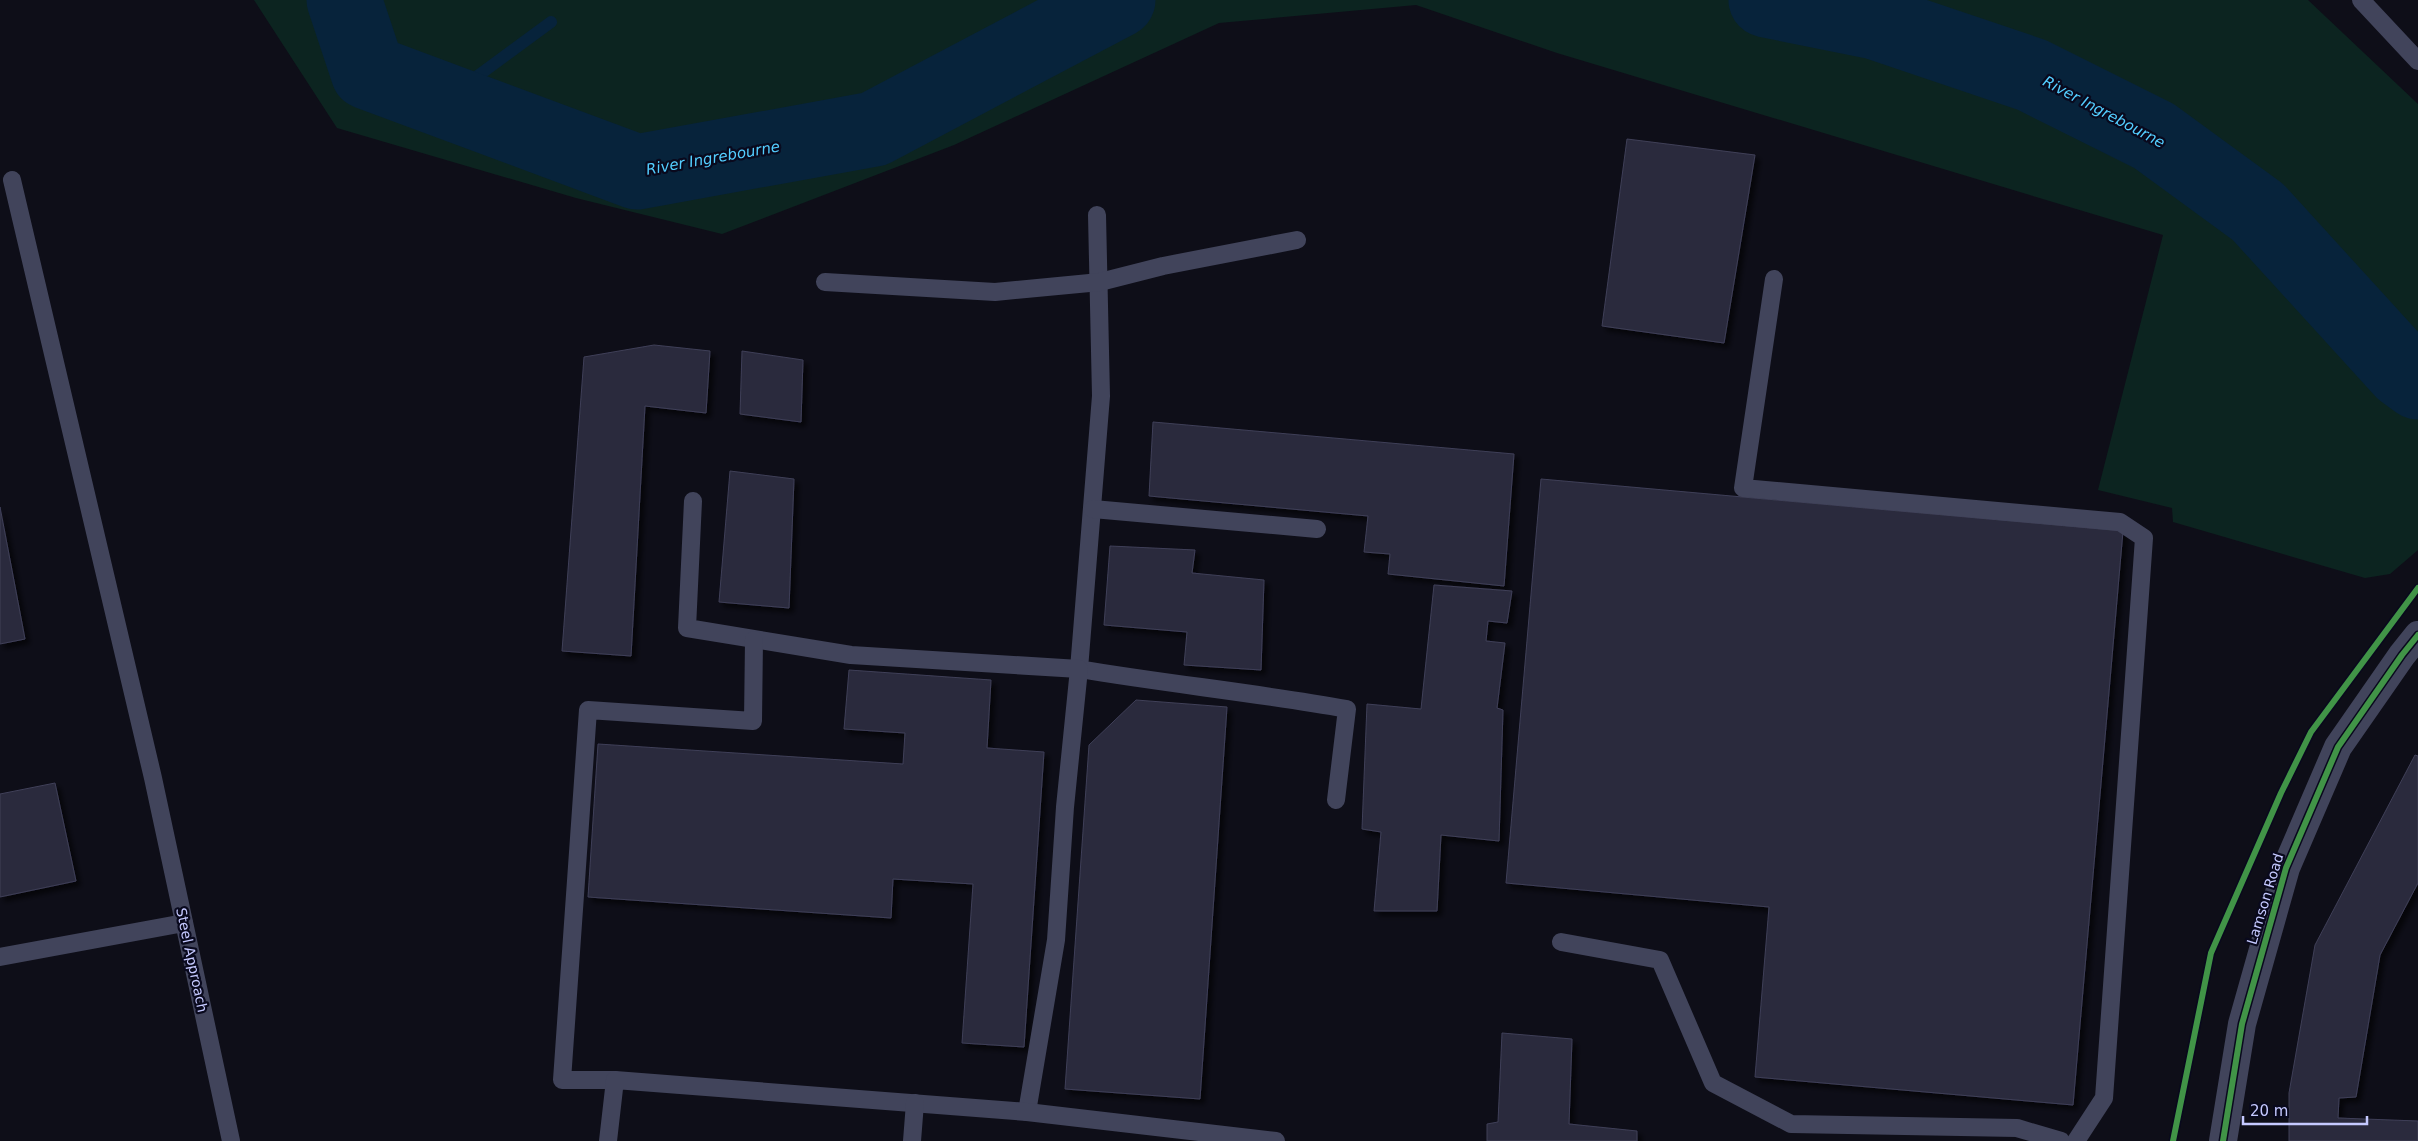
<svg xmlns="http://www.w3.org/2000/svg" width="2418" height="1141" font-family="'DejaVu Sans',sans-serif">
  <defs>
    <filter id="shadow"><feDropShadow dx="4.5" dy="4.5" stdDeviation="2.5" flood-color="#0009"/></filter>
  </defs>
  <rect width="100%" height="100%" fill="#0e0e18"/>
  <path fill="#0c2420" d="M254,0H2308L2418,104V550L2390,574L2365,578L2173,522L2172,508L2098,490L2163,235L1557,53L1416,5L1219,23L954,145L722,234L576,198L337,128Z"/>
  <g fill="none" stroke-linecap="round" stroke-linejoin="round">
    <path stroke="#07233b" stroke-width="12" d="M445,100L551,22"/>
    <g stroke="#07233b" stroke-width="75">
      <path d="M344,0L368,72L637,172L874,129L1118,0"/>
      <path d="M1766,0L1875,22L2032,75L2154,136L2258,212L2403,371L2418,382"/>
    </g>
  </g>
  <g fill="#2a2b3c" stroke="#3f3f58" filter="url(#shadow)">
    <path d="M1627,139L1755,155L1724,343L1602,326Z"/>
    <path d="M654,345L710,351L706,413L645,406L631,656L562,651L584,357Z"/>
    <path d="M742,351L803,360L801,422L740,414Z"/>
    <path d="M1153,422L1514,454L1504,586L1388,574L1390,554L1364,552L1368,516L1149,496Z"/>
    <path d="M730,471L794,479L789,608L719,602Z"/>
    <path d="M1541,479L2123,531L2073,1105L1755,1077L1769,907L1506,883Z"/>
    <path d="M0,507L25,639L0,644Z"/>
    <path d="M1110,546L1195,550L1192,573L1264,580L1261,670L1184,665L1187,632L1104,625Z"/>
    <path d="M1434,585L1512,591L1507,623L1488,621L1486,641L1505,643L1497,708L1503,710L1499,841L1441,835L1437,911H1374L1381,832L1362,829L1367,704L1421,709Z"/>
    <path d="M849,670L991,680L987,748L1044,752L1024,1047L962,1043L973,884L893,879L891,918L588,897L598,744L903,764L905,733L844,729Z"/>
    <path d="M1136,700L1227,707L1200,1099L1065,1089L1089,745Z"/>
    <path d="M2415,755L2418,756V883L2380,955L2356,1097L2339,1098L2338,1118L2418,1121V1141H2289V1093L2315,945Z"/>
    <path d="M55,783L76,881L0,897V794Z"/>
    <path d="M1502,1033L1572,1039L1569,1124L1637,1131V1141H1487V1124L1498,1122Z"/>
  </g>
  <g fill="none" stroke-linecap="round" stroke-linejoin="round">
    <g stroke="#41445b" stroke-width="18">
      <path d="M2361,0L2418,61"/>
      <path d="M12,180L153,778L231,1141"/>
      <path d="M1097,215L1101,396L1079,669C1168,684 1258,693 1347,709L1336,800"/>
      <path d="M1774,279L1743,488L2120,522L2144,538L2104,1098L2076,1141"/>
      <path d="M825,282L995,292L1100,282L1163,266L1297,240"/>
      <path d="M693,501L687,628L851,655L1079,669L1065,807L1056,940L1027,1112"/>
      <path d="M1093,509L1317,529"/>
      <path d="M1561,942L1660,960L1713,1083L1791,1124L2017,1128L2061,1141"/>
      <path d="M0,957L184,923"/>
      <path d="M615,1080H562L588,710L753,721L754,640"/>
      <path d="M608,1141L615,1080L1027,1112L1276,1141"/>
      <path d="M912,1141L915,1103"/>
    </g>
    <path stroke="#41445b" stroke-width="28" d="M2223,1141L2242,1024L2286,868L2338,747L2402,655L2418,635"/>
    <defs>
      <g id="cycleway">
        <path d="M2173,1141L2211,953L2281,793L2311,732L2418,588"/>
        <path d="M2223,1141L2242,1024L2286,868L2338,747L2402,655L2418,635"/>
      </g>
    </defs>
    <use href="#cycleway" stroke="#09091d" stroke-width="9"/>
    <use href="#cycleway" stroke="#419447" stroke-width="6"/>
  </g>
  <g text-anchor="middle" dominant-baseline="central" stroke-width="4.5" stroke-linejoin="round" paint-order="stroke">
    <g font-size="14" fill="#c5c9ff" stroke="#09091d">
      <text transform="translate(2265 899) rotate(-73)">Lamson Road</text>
      <text transform="translate(192 960) rotate(78)">Steel Approach</text>
    </g>
    <g font-size="15" font-style="italic" fill="#53ceff" stroke="#09091d">
      <text transform="translate(2104 112) rotate(28)">River Ingrebourne</text>
      <text transform="translate(713 158) rotate(-10)">River Ingrebourne</text>
    </g>
  </g>
  <path d="M2243 1116v8h124v-8" fill="none" stroke="#c5c9ff" stroke-width="2.5"/>
  <text x="2250" y="1116" font-size="15" fill="#c5c9ff" stroke="#09091d" stroke-width="4" paint-order="stroke">20 m</text>
</svg>
